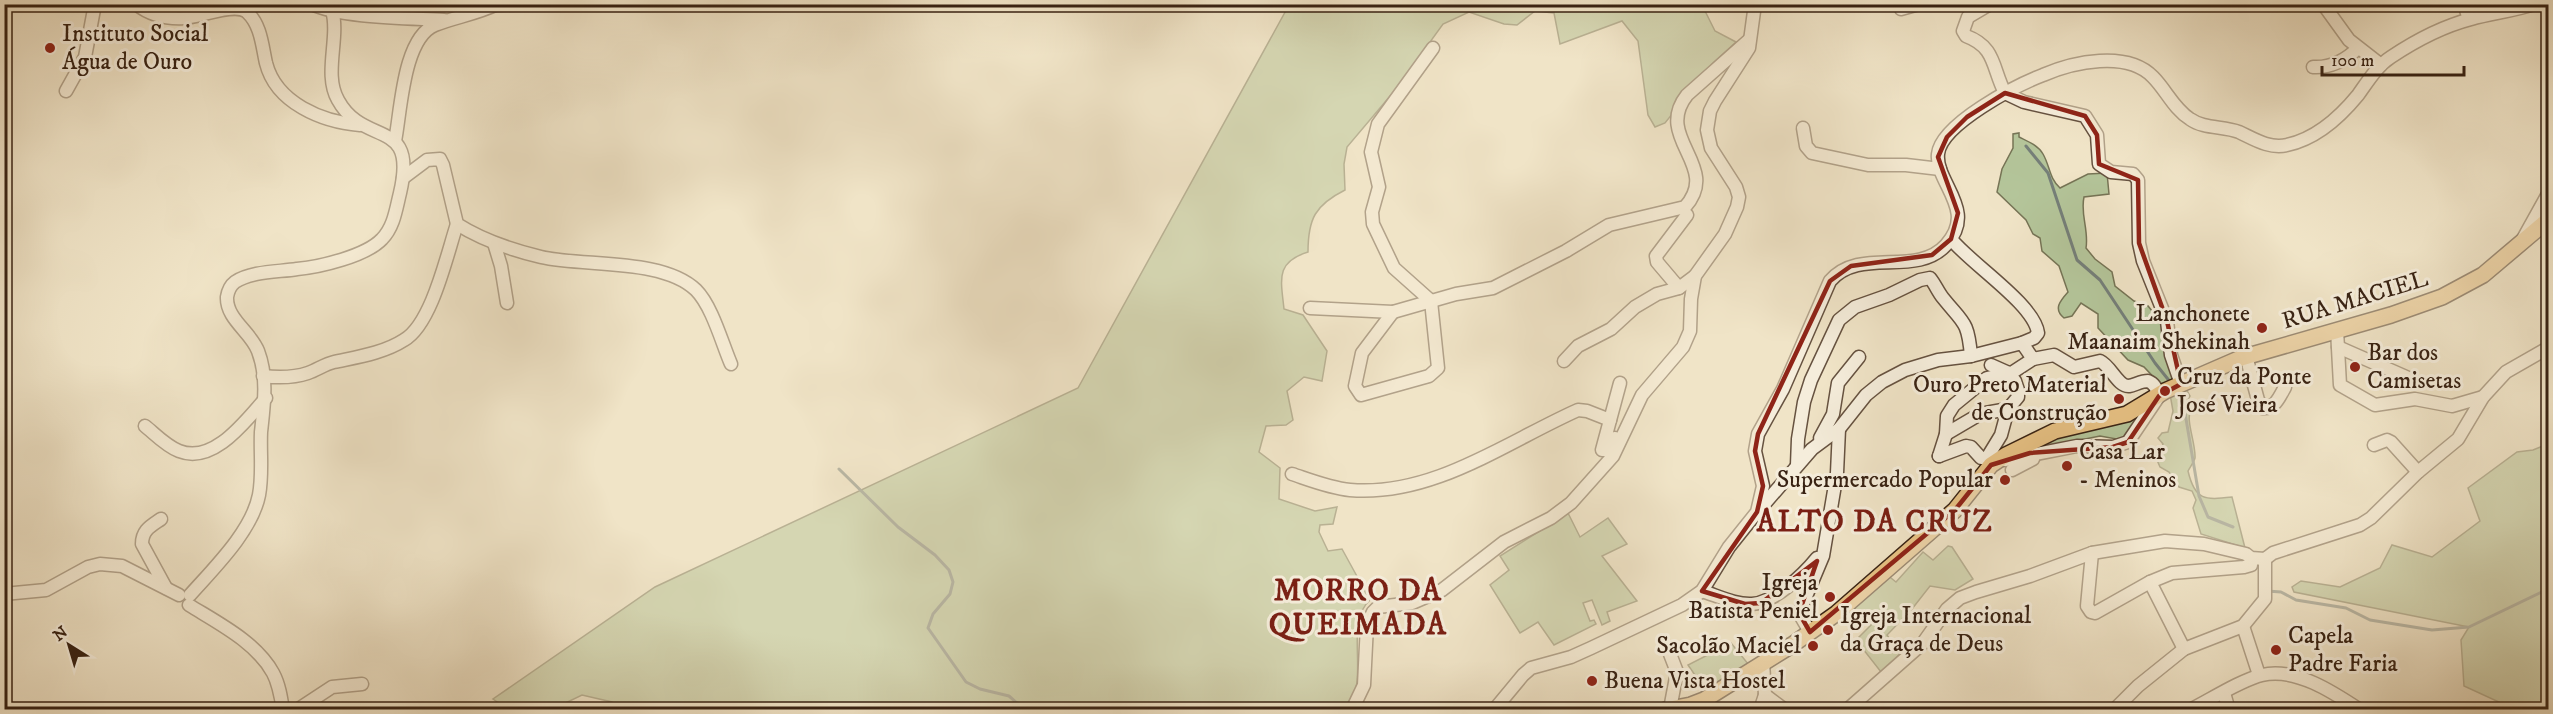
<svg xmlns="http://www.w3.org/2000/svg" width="2553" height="714" font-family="'IM FELL DW Pica',serif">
  <rect width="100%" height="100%" fill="#f0e4c7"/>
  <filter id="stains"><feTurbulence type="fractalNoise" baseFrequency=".00333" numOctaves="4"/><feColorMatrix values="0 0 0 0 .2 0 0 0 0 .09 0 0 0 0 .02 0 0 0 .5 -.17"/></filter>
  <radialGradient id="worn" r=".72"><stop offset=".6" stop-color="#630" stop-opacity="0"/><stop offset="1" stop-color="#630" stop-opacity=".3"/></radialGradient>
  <g fill="#b4c59a" stroke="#767456" stroke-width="1.5">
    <path d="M1289,5H1702L1715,31L1736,42L1713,63L1665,123L1655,127L1648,115L1638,41L1622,21L1560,44L1554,13L1535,11L1517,25L1504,24L1469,12L1443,24L1396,89L1347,147L1344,164L1345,190C1315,205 1308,219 1308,252C1275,262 1281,280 1284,309L1303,315L1327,351L1322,381L1304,377L1287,391L1293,420L1286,425L1266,426L1259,452L1280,468L1279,499L1315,511L1337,507L1333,524L1320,525L1319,532L1328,551L1342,549L1370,600C1343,624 1371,678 1347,709L617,710L612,702L582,695L553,709L509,710L493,699L655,587L1078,388Z"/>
    <path d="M2019,133V137C2027,141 2038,145 2043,154C2050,166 2049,178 2060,188L2088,174L2107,173L2109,194L2084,197C2080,214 2089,230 2086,248L2095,259L2112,272L2115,286L2134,301L2148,306L2166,328L2175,381L2162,386L2144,367L2128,360L2098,328V314L2081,303L2072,316L2064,318C2053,309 2060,301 2068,292L2059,266L2042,251L2040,238L2033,234L2026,220L1997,192L2002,169L2013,148V134Z"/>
    <path d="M2185,387L2190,396L2188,400L2191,409C2185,420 2196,443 2195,458C2194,462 2190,467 2188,471C2195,501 2205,500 2232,497L2245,548L2201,534L2193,508L2196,500L2192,491L2179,487L2169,472L2160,467L2157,460L2163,444L2158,438L2162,433L2168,432L2173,411L2170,394Z"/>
    <path d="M2156,400L2122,440L2100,436L2024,451L2046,440Z"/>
    <path d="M2548,444V709H2514L2464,686L2461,640L2469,627L2294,592L2292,587L2301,581L2340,587L2380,568L2392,545L2432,557L2480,521L2468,488L2517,452L2533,450Z"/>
    <path d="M1568,513L1580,537L1608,518L1627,544L1602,556L1637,601L1607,612L1610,621L1602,625L1592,600L1583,603L1590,621L1594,620L1596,624L1554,645L1538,622L1520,633L1490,585L1509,570L1500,556Z"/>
    <path d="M1948,546L1952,547L1973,579L1955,590L1930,586L1912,609L1887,635L1900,654L1881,672L1856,640L1871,625L1852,606L1886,574L1896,582L1923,552L1933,560Z"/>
    <path d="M1731,643L1749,665L1706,691L1688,665Z"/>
  </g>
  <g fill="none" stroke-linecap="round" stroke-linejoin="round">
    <g stroke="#757f79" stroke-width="3">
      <path d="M2026,146L2048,173L2077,260L2100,280L2155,363L2171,383"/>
      <path d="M2177,391L2184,407L2199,496L2208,517L2233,527"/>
      <path d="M839,469L898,527L935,555L949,570L953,582L950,594L933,614L928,628L966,682L980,689L1009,696L1025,710"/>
      <path d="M2267,591L2281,592L2296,600L2346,608L2370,620L2432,630L2469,627L2548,589"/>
    </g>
    <defs>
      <g id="minor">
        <path d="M136,4C150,15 167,19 184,18C199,17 235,2 247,12C261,25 262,45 266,63C276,103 322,122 360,125"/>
        <path d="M312,4C340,18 410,18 444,20"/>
        <path d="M1990,4L1968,17L1963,31L1966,36C1996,47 1992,68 2005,93L2024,102L2085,116L2097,135L2099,164L2111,172L2133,174L2138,180L2139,243L2143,261L2167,321L2171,355L2181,384"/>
        <path d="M2323,4L2349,40L2381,65"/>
        <path d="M2464,4L2469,19"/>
        <path d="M496,5L532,4"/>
        <path d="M1901,9L1919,4"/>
        <path d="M2313,67C2330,68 2346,60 2358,48"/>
        <path d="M66,91L85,57L95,4"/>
        <path d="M1803,128L1806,146L1812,153L1868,165H1906L1940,169"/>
        <path d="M395,141C401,111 403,38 435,25C455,17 477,14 497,4"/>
        <path d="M403,178L427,160L440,159L443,165L457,224C482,240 512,250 541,257C585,267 663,258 696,290C712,306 722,343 731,364"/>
        <path d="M1951,239C1971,264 2034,304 2038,333L2034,338L2022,343"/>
        <path d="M2523,239L2548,194"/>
        <path d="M494,243L501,266L507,303"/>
        <path d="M1679,288L1657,262L1656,256L1687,215"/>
        <path d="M1310,308L1393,312L1456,294L1493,288L1566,251L1609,225L1685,207C1722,166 1653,138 1687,95L1749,40"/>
        <path d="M1393,312L1362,353L1355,386L1361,395L1429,376L1438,368L1431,301L1394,268L1373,224L1372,212L1379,187L1371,152L1378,124L1433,48"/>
        <path d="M2337,330L2340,385L2375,405L2415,399L2452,406L2483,397"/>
        <path d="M2338,347L2413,380"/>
        <path d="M2246,356L2258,400L2263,408C2275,409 2280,396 2285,387"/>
        <path d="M1564,361L1578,346L1611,329L1635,307L1657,294L1679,288L1695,276"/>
        <path d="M1991,365L2009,373L2015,381L2018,390V397L2008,409L2001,435L1987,458L1991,465"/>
        <path d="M263,376C279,378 293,378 308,373C317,370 325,364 334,362C357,357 384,353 404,340C432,324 447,254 457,224"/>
        <path d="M145,426C155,434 166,446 179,451C214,465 246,420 266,398"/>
        <path d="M1946,434L1980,414L2008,409"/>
        <path d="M1615,438L1606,450H1602L1620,383"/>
        <path d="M1820,438L1833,414L1838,383L1859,357"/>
        <path d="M2374,445L2387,440L2391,442L2418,472"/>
        <path d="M1939,456L1946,434L1947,416L1954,405L1987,378L2013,372L2033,359"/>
        <path d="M1939,456L1966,446L1971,447L1981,458H1987"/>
        <path d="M1797,465L1798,439L1804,402L1811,380L1839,320L1855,307L1889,295L1920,280L1930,278C1935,284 1938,292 1943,298C1963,323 1968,320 1971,356"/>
        <path d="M2012,470L2033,459"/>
        <path d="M1292,474C1310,480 1330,488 1350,490C1433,497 1506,442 1578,410L1587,411L1610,420"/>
        <path d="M1760,509L1812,449L1839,429L1866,395L1882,382L1905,370L1938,360L1971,356L2022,343L2033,359L2054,355L2074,367L2100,361C2111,366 2118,387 2129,386C2135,385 2141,381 2148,381C2155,384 2156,388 2159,396L2128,442L2113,447L2077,446L2005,460"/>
        <path d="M161,519C151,526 142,530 142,544L166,588"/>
        <path d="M2092,553L2087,606L2091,612L2095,613L2150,582"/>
        <path d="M1702,591C1718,596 1736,605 1752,604C1774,603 1804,574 1817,558"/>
        <path d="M4,594L46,590L88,567L100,564L122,566L179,595"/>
        <path d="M190,595C214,568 252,531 259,495C263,474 260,453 261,432C264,405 268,377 258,351C251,332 226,319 227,297C228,291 231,285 235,282C252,271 278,272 297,269C320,267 366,256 382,239C394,227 396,209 400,193C418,116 364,148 338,100C323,74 340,38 332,10"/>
        <path d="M189,605C218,623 256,642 273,673C279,684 281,697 283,710"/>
        <path d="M2243,626L2259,675"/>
        <path d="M1810,632L1799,613L1823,556L1837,473L1839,429"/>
        <path d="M2184,649L2150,582L2172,573L2244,567L2251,565V558"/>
        <path d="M1670,654L1677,672L1670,709"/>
        <path d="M2224,693L2229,710"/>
        <path d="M1765,695L1785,710"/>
        <path d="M297,710L332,687L362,684"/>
        <path d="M1352,710L1364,685L1367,625L1373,612L1378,607L1412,603L1442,590L1504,542L1551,518L1571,503L1613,456L1642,395L1683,347L1690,331L1691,299L1695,276L1725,234L1737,207L1739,197L1736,187L1711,148L1707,130L1710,111L1715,101L1749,48L1755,4"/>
        <path d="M1494,710L1523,675L1531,668L1571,657L1591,648L1682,605L1702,591L1729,547L1757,512L1763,486L1755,451L1758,434L1783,389L1830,281C1860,246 1916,278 1946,245C1978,210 1935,183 1938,154C1941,124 2017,85 2043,75C2073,62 2127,50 2153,77C2166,90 2174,109 2190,119C2204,129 2223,126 2239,132C2254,139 2269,149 2287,145C2315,139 2340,117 2358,95C2368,81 2377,66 2391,57C2415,41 2444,26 2471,19C2492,13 2514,11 2534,4"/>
        <path d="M1760,710L1765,695L1763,662"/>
        <path d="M1847,710L1923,643L1947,609L1960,598L1976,592L2030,576L2092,553L2165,541L2204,544L2246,554L2251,558L2265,559L2273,553L2360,525L2371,518L2418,472L2458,439L2483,397L2506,372L2548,348"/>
        <path d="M2114,710L2138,686L2184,649L2243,626L2265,599V559"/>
        <path d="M2190,710C2210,700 2241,680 2262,675C2295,667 2333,692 2360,710"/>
      </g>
      <path id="major" d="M1665,710L1691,705L1704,700L1792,645L1837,613L1955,510L1991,465L2006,455L2055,431L2127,414L2165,391L2241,358L2391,315L2442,297L2483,275L2548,220"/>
    </defs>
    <use href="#minor" stroke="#665240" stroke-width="15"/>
    <use href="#major" stroke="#382213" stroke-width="18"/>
    <use href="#minor" stroke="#f5eddb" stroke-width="12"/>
    <use href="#major" stroke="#e8c284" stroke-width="15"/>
  </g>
  <path d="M0 0H2553V714H0ZM2005,93L2085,116L2097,135L2099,164L2138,180L2139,243L2167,321L2181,384L2159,396L2128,442L2113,447L2030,453L1991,465L1955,510L1810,632L1799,613L1817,561L1761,603L1745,604L1702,591L1757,512L1763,486L1755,451L1758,434L1830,281L1851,266L1932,255L1951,239L1958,213L1938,157L1947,137L1967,117Z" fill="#f0e4c7" fill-opacity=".55" fill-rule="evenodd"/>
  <path fill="none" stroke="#8f2418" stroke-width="4.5" stroke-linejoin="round" d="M2005,93L2085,116L2097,135L2099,164L2138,180L2139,243L2167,321L2181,384L2159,396L2128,442L2113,447L2030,453L1991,465L1955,510L1810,632L1799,613L1817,561L1761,603L1745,604L1702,591L1757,512L1763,486L1755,451L1758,434L1830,281L1851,266L1932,255L1951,239L1958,213L1938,157L1947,137L1967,117Z"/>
  <g fill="#8f2418" stroke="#f5eddb" stroke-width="2">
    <circle cx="50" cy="48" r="6"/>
    <circle cx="2262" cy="328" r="6"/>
    <circle cx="2355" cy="367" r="6"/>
    <circle cx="2165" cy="391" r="6"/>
    <circle cx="2119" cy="399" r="6"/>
    <circle cx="2067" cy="466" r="6"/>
    <circle cx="2005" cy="480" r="6"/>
    <circle cx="1830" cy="597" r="6"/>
    <circle cx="1828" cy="630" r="6"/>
    <circle cx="1813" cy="646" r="6"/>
    <circle cx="2276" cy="650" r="6"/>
    <circle cx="1592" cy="681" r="6"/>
  </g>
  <g text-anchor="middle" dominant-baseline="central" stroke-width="6" stroke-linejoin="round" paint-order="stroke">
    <g font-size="24" fill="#382213" stroke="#f5eddb" text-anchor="start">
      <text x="62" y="34">Instituto Social<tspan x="62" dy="28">Água de Ouro</tspan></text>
      <text x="2250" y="314" text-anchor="end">Lanchonete<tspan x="2250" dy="28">Maanaim Shekinah</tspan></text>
      <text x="2367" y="353">Bar dos<tspan x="2367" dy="28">Camisetas</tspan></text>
      <text x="2177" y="377">Cruz da Ponte<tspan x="2177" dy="28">José Vieira</tspan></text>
      <text x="2107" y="385" text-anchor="end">Ouro Preto Material<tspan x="2107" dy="28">de Construção</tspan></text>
      <text x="2079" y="452">Casa Lar<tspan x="2079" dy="28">- Meninos</tspan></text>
      <text x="1993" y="480" text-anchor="end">Supermercado Popular</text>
      <text x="1818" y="583" text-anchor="end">Igreja<tspan x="1818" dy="28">Batista Peniel</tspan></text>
      <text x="1840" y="616">Igreja Internacional<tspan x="1840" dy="28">da Graça de Deus</tspan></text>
      <text x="2288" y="636">Capela<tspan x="2288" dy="28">Padre Faria</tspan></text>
      <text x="1801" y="646" text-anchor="end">Sacolão Maciel</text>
      <text x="1604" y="681">Buena Vista Hostel</text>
    </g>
    <g font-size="24" fill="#382213" stroke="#f5eddb">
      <text transform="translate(2355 300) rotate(-17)">RUA MACIEL</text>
    </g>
    <g font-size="30" font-weight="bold" letter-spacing="1.5" fill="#7a1f14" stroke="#f5eddb">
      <text x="1875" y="522">ALTO DA CRUZ</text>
      <text x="1358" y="591">MORRO DA<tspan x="1358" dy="34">QUEIMADA</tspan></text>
    </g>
  </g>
  <rect width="2553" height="714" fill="none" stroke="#f0e4c7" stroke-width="24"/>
  <rect x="6" y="6" width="2541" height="702" fill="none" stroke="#382213" stroke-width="3"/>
  <rect x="12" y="12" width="2529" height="690" fill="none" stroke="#382213" stroke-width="1.5"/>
  <g transform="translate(69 645) rotate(323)" stroke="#f5eddb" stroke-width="4.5" paint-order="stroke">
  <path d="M0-4.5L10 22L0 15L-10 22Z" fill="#382213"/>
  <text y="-9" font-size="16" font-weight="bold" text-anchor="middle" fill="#382213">N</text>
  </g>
  <path d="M2322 66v9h142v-9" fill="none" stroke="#382213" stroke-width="3"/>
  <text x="2331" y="66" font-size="18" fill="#382213" stroke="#f5eddb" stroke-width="4.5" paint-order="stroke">100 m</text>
  <rect width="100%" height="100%" filter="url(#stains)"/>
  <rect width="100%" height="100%" fill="url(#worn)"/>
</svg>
